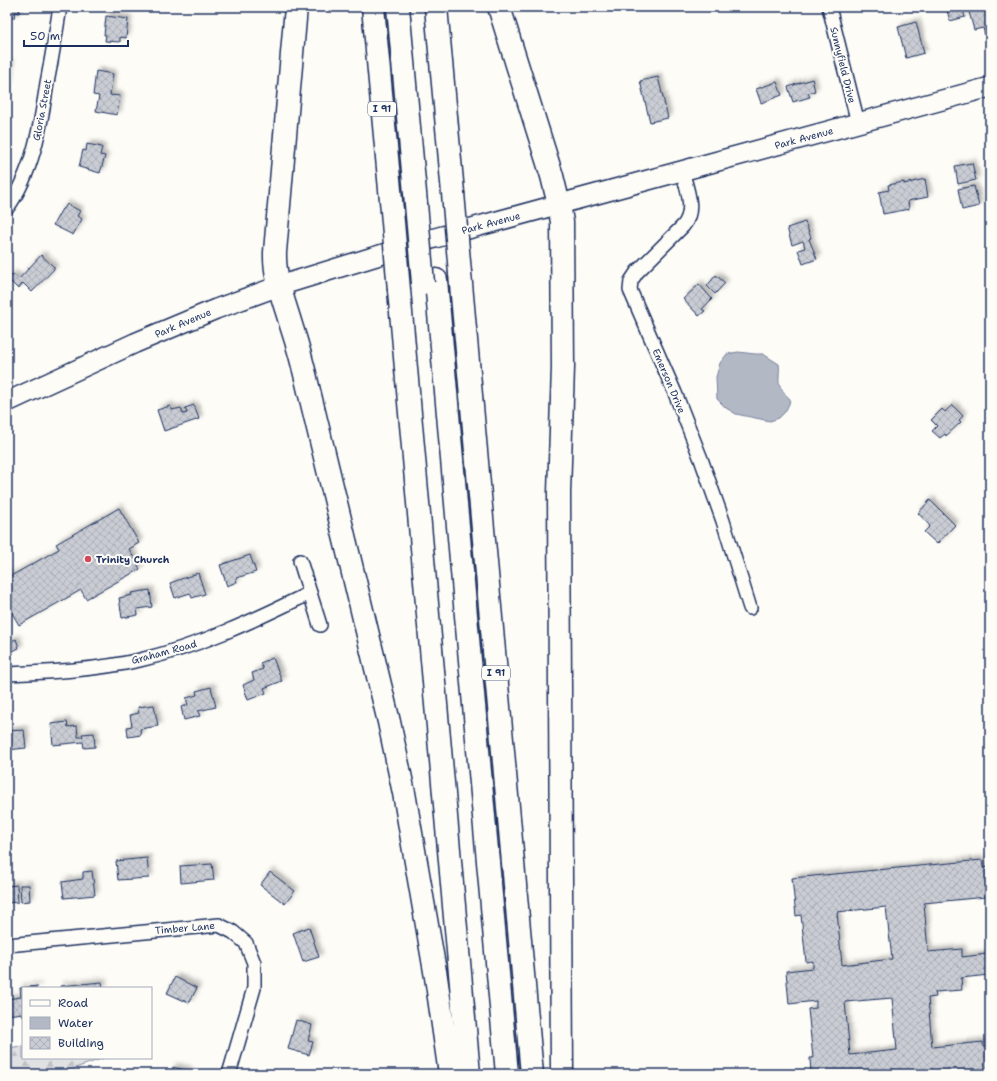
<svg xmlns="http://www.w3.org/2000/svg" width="997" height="1081" font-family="'Shantell Sans',sans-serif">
  <defs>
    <pattern id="forest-firs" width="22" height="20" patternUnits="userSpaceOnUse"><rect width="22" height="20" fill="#e0e1e3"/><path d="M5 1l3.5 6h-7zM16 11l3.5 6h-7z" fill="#c0c1c5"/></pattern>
    <pattern id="building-cross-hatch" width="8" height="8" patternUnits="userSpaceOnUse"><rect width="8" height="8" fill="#c9ccd3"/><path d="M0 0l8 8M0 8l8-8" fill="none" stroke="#acb0b8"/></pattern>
    <filter id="shadow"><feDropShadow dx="3.5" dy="-3.5" stdDeviation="2" flood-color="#0004"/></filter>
  </defs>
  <rect width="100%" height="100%" fill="#fdfcf7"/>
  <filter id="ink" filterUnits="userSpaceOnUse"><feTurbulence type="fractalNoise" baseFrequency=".025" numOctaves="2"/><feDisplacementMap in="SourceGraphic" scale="8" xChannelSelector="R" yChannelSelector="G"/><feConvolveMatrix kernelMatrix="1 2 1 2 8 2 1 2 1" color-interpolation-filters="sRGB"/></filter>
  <g filter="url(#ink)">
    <path fill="url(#forest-firs)" stroke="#7e88a0" d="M23,1046V1058H104L58,1074H7V1048Z"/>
    <path fill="#b3b8c5" stroke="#76819c" d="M738,352L755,354H763L779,364C780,369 779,372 779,377C778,387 783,392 790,399L789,404L785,412L779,418L770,421L736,414L726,408L717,399L716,377L720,363L727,354Z"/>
    <g fill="url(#building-cross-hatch)" stroke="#1b2f5e" fill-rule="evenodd" filter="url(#shadow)">
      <path d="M7,7H20L19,13L15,12L14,18L7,17Z"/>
      <path d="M946,7H962L965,17L950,21Z"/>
      <path d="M986,7L990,21V34L985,35L983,28L974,30L969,12Z"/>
      <path d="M106,16L128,19L126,38L120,37V42L105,41L106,35H104Z"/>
      <path d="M916,22L924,53L906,58L898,27Z"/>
      <path d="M7,64H10L8,84H7Z"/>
      <path d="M96,71L113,74L110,95L120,96L117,115L96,111L99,96L93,95Z"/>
      <path d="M658,77L668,118L650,122L640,81Z"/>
      <path d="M812,79L815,91L808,93L810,97L793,102L788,87Z"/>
      <path d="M777,82L782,95L761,103L756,89Z"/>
      <path d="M87,144L102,147L100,155L105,156L100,173L79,167L83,150L86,151Z"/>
      <path d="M972,163L976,180L958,184L955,166Z"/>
      <path d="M925,179L928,197L908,201L909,209L883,214L879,192L889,190L888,185L904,182V184Z"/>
      <path d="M974,186L979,206L962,210L958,189Z"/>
      <path d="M67,204L80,211L77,216L82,219L73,235L53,225L62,209H64Z"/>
      <path d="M805,222L811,238L809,239L817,259L803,264L798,250L805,248L803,241L792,245L787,228Z"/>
      <path d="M41,255L54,267V269L32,292L23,283L18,289L8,279L13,274L19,279Z"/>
      <path d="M716,275L725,283L715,294L707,286Z"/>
      <path d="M699,284L712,299L702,309L705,311L699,316L683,299Z"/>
      <path d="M194,405L199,419L164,431L157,410L170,406L172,410L181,408L183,414L187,413L185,408Z"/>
      <path d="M952,405L963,416L959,420L961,422L946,436L945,434L940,438L932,431L937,426L931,420L942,409L945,412Z"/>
      <path d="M930,500L955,525L937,544L924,532L930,526L918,513Z"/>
      <path d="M119,508L139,543L129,549L140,569L86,599L81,590L19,625L9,608L7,609V573L9,577L59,549L56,544Z"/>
      <path d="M250,555L256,572L236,578L237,582L227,586L220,565Z"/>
      <path d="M198,573L205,594L192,598L190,593L175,598L170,583Z"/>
      <path d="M150,590L152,607L137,609L138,615L122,618L119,598L132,595L131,593Z"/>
      <path d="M16,639L19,648L13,651L9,642Z"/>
      <path d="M273,658L282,681L264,688L266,693L248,700L243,685L254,680L252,673L263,669L260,663Z"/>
      <path d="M211,687L216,707L198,711L200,716L184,720L181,707L188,705L186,698L197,695L196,691Z"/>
      <path d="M154,705L158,726L140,729L141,735L128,737L127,727L132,726L130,715L139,713L138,707Z"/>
      <path d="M67,722L68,727L77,726L78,737H83L82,734L94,733L95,747L84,748L83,742L53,745L51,724Z"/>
      <path d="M24,730L26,748L7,750V731Z"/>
      <path d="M147,858L149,878L118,880L116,861Z"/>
      <path d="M982,860L983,868L990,867V890H985L986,897L924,903L928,952L962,949V957L987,954L989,975L961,978L962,990L935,992L936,997L928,998L932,1047L983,1042V1047L990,1046V1068L985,1069L986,1074H811L810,1058H813L808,1009L816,1008V1001L789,1004L786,971L813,968V961L806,962L801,915L796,916L792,878ZM886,907L892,959L842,965L837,912ZM892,998L897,1050L850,1055L845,1002Z"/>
      <path d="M212,864L214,880L181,883L180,866Z"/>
      <path d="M92,871L95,895L64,898L62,882L83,879V872Z"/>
      <path d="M270,872L295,891L285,904L260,885Z"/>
      <path d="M17,885L18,902L7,903V886Z"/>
      <path d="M20,885H29L30,901L21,902Z"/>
      <path d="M309,927L319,957L303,962L293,933Z"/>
      <path d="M175,977L197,988L189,1003L167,993Z"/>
      <path d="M102,982L103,988H61L60,986Z"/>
      <path d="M37,986V988H23V1016V1013L7,1015V999L21,997L20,988Z"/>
      <path d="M296,1020L312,1025L308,1041L313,1042L309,1055L288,1049Z"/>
      <path d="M173,1067L189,1071L188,1074H171Z"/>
    </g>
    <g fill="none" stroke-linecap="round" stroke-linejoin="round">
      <defs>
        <g id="street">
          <path d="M829,7L858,123"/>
          <path d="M682,171C687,189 696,211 683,226L637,272L631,281L630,290L675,393L701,459L723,521L750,608"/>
          <path d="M7,208C33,173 41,124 47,83C52,58 56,32 60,7"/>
          <path d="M300,561L320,625"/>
          <path d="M7,674C52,672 97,670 140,660C200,646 255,620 310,593"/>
          <path d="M7,945L219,925L233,932L246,943L254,963V988L229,1074"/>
        </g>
        <path id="secondary" d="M7,402L135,343L216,309L279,286L435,238L990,87"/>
        <g id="highway">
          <path d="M296,7L275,252C274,277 284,301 291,325C298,346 304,369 309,391L389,722L404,793L436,977L450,1074"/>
          <path d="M373,7L392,211"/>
          <path d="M398,7L416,204"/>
          <path d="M436,7L453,193"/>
          <path d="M499,7L552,176L559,205L562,222L563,367L559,493L562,1074"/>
          <path d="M460,273L532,1074"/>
          <path d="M436,280L507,1074"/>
          <path d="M399,290L469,1074"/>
        </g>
      </defs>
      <use href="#street" stroke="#1b2f5e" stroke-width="16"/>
      <use href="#secondary" stroke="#1b2f5e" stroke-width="22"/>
      <use href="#highway" stroke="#1b2f5e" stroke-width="25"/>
      <use href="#street" stroke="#fdfcf7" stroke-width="13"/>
      <use href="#secondary" stroke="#fdfcf7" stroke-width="19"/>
      <use href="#highway" stroke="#fdfcf7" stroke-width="22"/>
      <defs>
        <g id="highway-bridge">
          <path d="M453,193L460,273"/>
          <path d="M416,204L423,283"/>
          <path d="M392,211L399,290"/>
        </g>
      </defs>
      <use href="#highway-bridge" stroke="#1b2f5e" stroke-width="25" stroke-linecap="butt"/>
      <use href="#highway-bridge" stroke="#fdfcf7" stroke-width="22"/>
    </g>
  </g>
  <circle fill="#d1495b" stroke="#fdfcf7" stroke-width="1.5" cx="88" cy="559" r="4"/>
  <g text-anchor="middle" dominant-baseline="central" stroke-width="4" stroke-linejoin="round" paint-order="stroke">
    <g fill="#fdfcf7" stroke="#5f6c8c" stroke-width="1">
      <rect x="368" y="102" width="28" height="14" rx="3"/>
      <rect x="482" y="666" width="28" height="14" rx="3"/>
    </g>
    <g font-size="9" font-weight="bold" fill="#1b2f5e">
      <text x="382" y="109">I 91</text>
      <text x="496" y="673">I 91</text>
    </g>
    <g font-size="10" fill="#1b2f5e" stroke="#fdfcf7">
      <text transform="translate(843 65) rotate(76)">Sunnyfield Drive</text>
      <text transform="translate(42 110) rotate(-79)">Gloria Street</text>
      <text transform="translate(804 138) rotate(-15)">Park Avenue</text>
      <text transform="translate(491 223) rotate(-15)">Park Avenue</text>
      <text transform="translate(183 323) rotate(-23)">Park Avenue</text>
      <text transform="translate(669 381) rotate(67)">Emerson Drive</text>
      <text transform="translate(164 652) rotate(-15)">Graham Road</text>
      <text transform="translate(185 928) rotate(-5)">Timber Lane</text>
    </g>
    <g font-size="10" font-weight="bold" fill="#1b2f5e" stroke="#fdfcf7" text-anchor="start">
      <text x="96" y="559">Trinity Church</text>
    </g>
  </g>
  <rect width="997" height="1081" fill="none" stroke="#fdfcf7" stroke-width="24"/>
  <rect x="12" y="12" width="973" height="1057" fill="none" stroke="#1b2f5e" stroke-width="1.5" filter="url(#ink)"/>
  <rect x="22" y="987" width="130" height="72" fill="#fdfcf7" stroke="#a3aaba"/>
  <rect x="30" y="1000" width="20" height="6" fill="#fdfcf7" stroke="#a3aaba"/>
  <text x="58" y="1007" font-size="12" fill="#1b2f5e">Road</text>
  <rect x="30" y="1017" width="20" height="12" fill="#b3b8c5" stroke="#a3aaba"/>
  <text x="58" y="1027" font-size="12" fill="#1b2f5e">Water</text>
  <rect x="30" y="1037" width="20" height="12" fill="url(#building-cross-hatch)" stroke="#a3aaba"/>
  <text x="58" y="1047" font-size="12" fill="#1b2f5e">Building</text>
  <path d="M24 40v6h104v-6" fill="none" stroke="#1b2f5e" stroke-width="2"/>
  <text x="30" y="40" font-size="12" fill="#1b2f5e" stroke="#fdfcf7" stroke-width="3" paint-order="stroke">50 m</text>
</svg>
